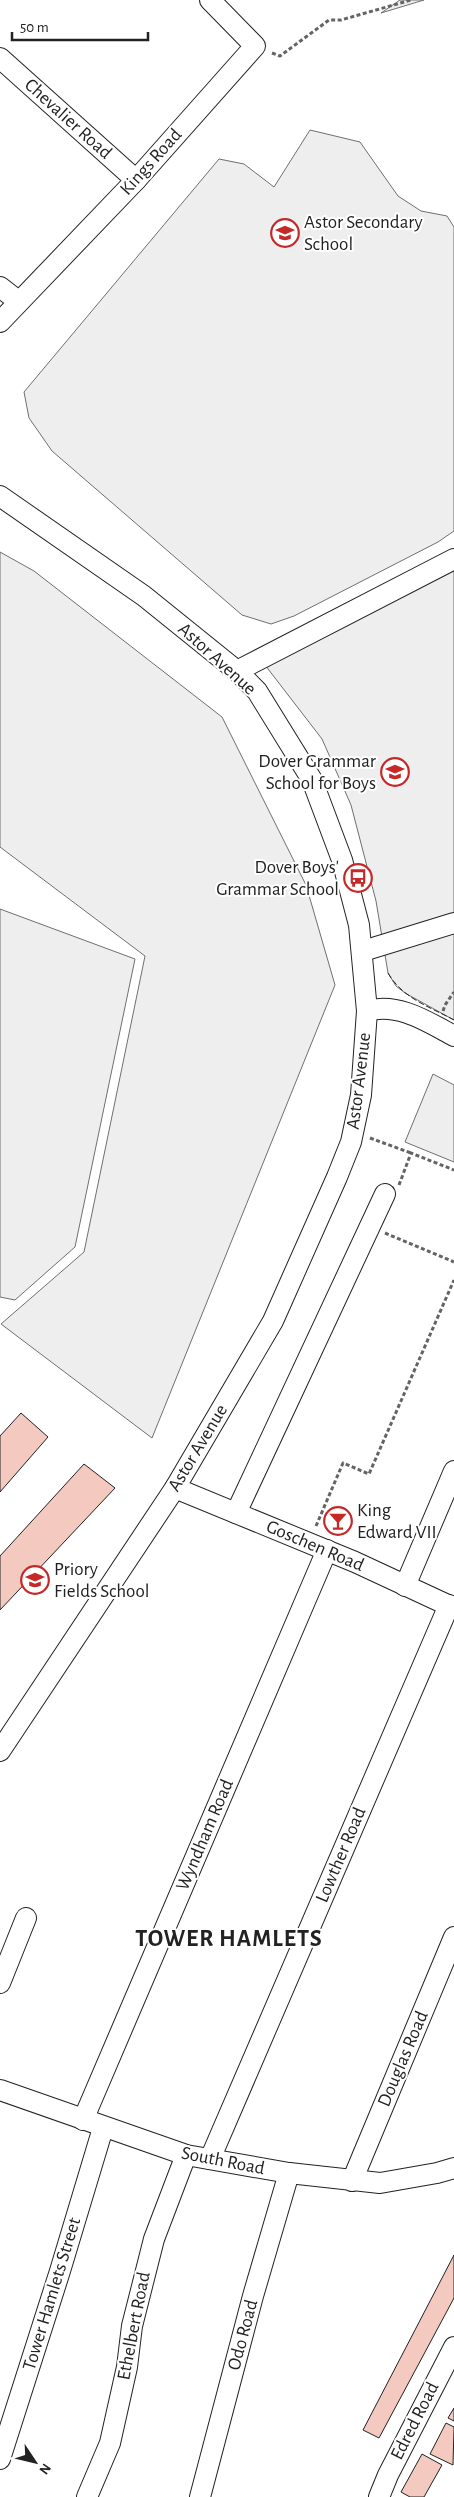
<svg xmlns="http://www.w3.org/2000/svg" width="454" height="2497" font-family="'Alegreya Sans',sans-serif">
  <rect width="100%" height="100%" fill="#fff"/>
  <g fill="#eee" stroke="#6f6f6f">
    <path d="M400,0H424L381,13Z"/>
    <path d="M310,130L360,142L398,196L421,211L447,216L454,227V531L438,542L294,616L271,624L242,615L52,451L29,418L24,392L219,159L244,164L274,187Z"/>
    <path d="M0,552L34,571L222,717L306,885L335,985L152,1438L1,1324L84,1252L145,956L0,847Z"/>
    <path d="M454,569V1020L405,993L396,986L388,973L376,901L351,805L322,739L265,665Z"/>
    <path d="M0,909L135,959L75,1247L15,1300L0,1297Z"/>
    <path d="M433,1074L454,1085V1162L405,1142Z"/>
  </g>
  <g fill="#f3c9c0" stroke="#222">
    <path d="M21,1413L48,1437L0,1492V1436Z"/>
    <path d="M84,1464L115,1488L0,1610V1556Z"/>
    <path d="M454,2255V2298L379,2438L363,2430Z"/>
    <path d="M454,2408V2421L448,2418Z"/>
    <path d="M446,2423L454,2427L453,2465L430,2454Z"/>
    <path d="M422,2454L442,2465L424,2497H410L401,2492Z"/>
  </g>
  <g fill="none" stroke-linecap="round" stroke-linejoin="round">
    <defs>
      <g id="minor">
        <path d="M0,58L136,180"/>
        <path d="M0,287L18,301"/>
        <path d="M0,322L136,180L255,46L210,0"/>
        <path d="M0,496L144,596L237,671L257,691L312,780L342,860L359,925L367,1011L361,1095L351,1142L337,1177L273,1321L175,1488L0,1751"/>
        <path d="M237,671L454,559"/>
        <path d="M363,951L454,923"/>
        <path d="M367,1011C398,1002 428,1022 454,1036"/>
        <path d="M175,1488L355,1562L454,1608"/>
        <path d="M236,1513L385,1194"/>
        <path d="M405,1586L454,1471"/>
        <path d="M0,1983L26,1918"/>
        <path d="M0,2090L186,2155L289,2173L380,2183L437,2173L454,2168"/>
        <path d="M83,2120L327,1550"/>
        <path d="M210,2159L449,1605"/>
        <path d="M352,2181L454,1937"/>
        <path d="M0,2459L60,2271L103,2128"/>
        <path d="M87,2497L110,2443L127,2367L132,2326L154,2239L186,2155"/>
        <path d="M200,2497L253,2296L289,2173"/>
        <path d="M379,2497L388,2475L454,2347"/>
      </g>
    </defs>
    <use href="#minor" stroke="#222" stroke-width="22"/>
    <g stroke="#646464" stroke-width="3" stroke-dasharray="4 2.5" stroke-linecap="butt">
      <path d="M272,53L280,56L329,20H341L411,0"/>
      <path d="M443,1011L445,1005L454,992"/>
      <path d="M370,1138L411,1153"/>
      <path d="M399,1185L411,1153L454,1170"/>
      <path d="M385,1233L454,1262"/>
      <path d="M316,1526L343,1463L369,1474L454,1280"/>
    </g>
    <use href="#minor" stroke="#fff" stroke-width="20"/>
    <path stroke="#222" stroke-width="1" stroke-dasharray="6 2.5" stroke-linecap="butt" d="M388,973C402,998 430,1007 454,1020"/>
  </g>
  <defs>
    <symbol id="school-ring" viewBox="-11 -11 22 22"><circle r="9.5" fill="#fff" stroke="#c62828" stroke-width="1.5"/><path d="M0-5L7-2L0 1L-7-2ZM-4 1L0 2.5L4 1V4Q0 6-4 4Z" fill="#c62828"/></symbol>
    <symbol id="bus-ring" viewBox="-11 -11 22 22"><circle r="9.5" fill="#fff" stroke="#c62828" stroke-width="1.5"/><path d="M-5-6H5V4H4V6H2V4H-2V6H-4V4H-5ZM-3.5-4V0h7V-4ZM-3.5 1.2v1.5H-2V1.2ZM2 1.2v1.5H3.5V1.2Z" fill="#c62828"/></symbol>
    <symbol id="bar-ring" viewBox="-11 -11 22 22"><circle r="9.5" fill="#fff" stroke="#c62828" stroke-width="1.5"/><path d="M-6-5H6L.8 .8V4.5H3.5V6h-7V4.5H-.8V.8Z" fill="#c62828"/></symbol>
  </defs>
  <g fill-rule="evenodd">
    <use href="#school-ring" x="269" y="217" width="32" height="32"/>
    <use href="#school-ring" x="379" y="756" width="32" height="32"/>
    <use href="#bus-ring" x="342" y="862" width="32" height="32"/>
    <use href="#bar-ring" x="322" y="1505" width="32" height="32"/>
    <use href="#school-ring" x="19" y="1564" width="32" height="32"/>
  </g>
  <g text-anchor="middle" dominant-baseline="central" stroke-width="4" stroke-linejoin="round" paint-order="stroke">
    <g font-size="19" fill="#222" stroke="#fff">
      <text transform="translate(68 119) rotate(42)">Chevalier Road</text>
      <text transform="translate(151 162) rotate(-48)">Kings Road</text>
      <text transform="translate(217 659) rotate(42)">Astor Avenue</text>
      <text transform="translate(359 1081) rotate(-83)">Astor Avenue</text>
      <text transform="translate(198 1448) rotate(-59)">Astor Avenue</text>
      <text transform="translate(315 1546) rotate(23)">Goschen Road</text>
      <text transform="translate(205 1835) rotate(-67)">Wyndham Road</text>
      <text transform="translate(341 1855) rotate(-67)">Lowther Road</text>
      <text transform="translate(403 2059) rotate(-67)">Douglas Road</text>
      <text transform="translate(223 2161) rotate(11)">South Road</text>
      <text transform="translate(52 2294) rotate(-73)">Tower Hamlets Street</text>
      <text transform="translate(134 2326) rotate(-79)">Ethelbert Road</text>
      <text transform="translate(243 2335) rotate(-75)">Odo Road</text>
      <text transform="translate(415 2421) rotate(-63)">Edred Road</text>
    </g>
    <g font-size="19" fill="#222" stroke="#fff" text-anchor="start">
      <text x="304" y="222">Astor Secondary<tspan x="304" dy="22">School</tspan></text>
      <text x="376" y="761" text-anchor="end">Dover Grammar<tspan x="376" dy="22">School for Boys</tspan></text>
      <text x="339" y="867" text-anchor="end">Dover Boys'<tspan x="339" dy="22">Grammar School</tspan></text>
      <text x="357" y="1510">King<tspan x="357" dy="22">Edward VII</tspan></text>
      <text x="54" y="1569">Priory<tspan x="54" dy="22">Fields School</tspan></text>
    </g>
    <g font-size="24" font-weight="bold" letter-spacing="1" fill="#222" stroke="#fff">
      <text x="229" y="1939">TOWER HAMLETS</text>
    </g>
  </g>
  <g transform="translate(35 2462) rotate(125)" stroke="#ffffff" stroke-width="4" paint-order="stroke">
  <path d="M0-4L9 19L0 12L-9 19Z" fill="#222222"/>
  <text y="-8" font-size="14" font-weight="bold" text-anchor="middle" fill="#222222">N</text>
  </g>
  <path d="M12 32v8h136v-8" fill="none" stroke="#222222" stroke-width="2.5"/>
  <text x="20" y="32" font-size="15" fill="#222222" stroke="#ffffff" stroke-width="4" paint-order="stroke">50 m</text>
</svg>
